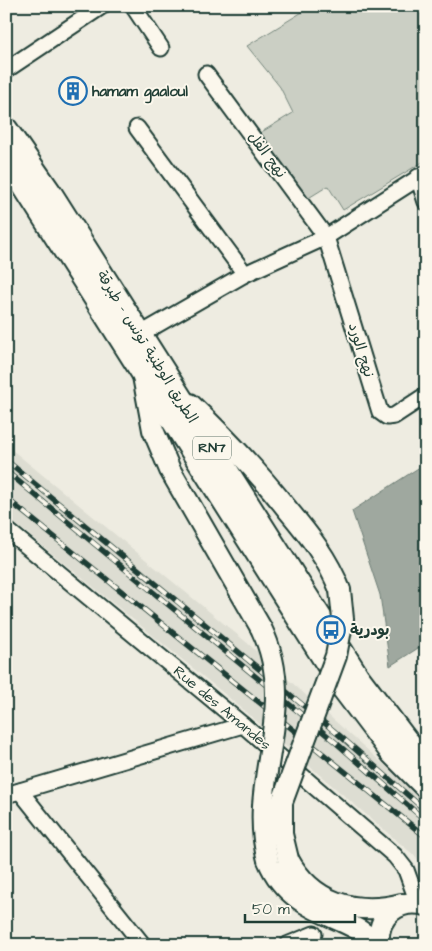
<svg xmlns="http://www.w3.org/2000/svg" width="432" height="951" font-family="'Architects Daughter','Playpen Sans Arabic',sans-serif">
  <rect width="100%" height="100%" fill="#eeece1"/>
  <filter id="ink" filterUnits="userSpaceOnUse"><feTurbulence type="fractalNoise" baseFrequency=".02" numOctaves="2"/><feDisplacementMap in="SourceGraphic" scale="10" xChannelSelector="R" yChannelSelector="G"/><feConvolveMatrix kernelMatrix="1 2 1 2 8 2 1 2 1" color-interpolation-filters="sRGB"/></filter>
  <g filter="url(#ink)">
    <path fill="#ddddd2" d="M6,445L245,641L426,802V870L416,857L227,696L6,516Z"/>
    <path fill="#cbcfc4" stroke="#75867c" d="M312,6H426V160L343,210L328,186L294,207L255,136L293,113L280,87L247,46Z"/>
    <path fill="#9fa89f" stroke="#6c7d74" d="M426,463V643L390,666L380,595L352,511Z"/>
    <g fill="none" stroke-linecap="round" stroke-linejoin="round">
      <defs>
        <g id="street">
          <path d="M133,6L161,48"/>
          <path d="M6,70L102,6"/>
          <path d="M206,74L326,237L380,412L387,417L394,416L426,395"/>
          <path d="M137,128L245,274"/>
          <path d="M418,177L426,202"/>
          <path d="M139,335L245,274L326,237L426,173"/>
          <path d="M6,529L243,725L395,856L406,870L418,903"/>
          <path d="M20,791L143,945"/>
          <path d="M6,795L243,725"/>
          <path d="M287,945L314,934"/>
        </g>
        <g id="secondary">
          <path d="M143,376L153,430L170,470L261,628"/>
          <path d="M190,404C225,437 258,472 288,510C309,535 328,559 340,590"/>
          <path d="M288,859C312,903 355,916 402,904"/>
          <path d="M268,860C282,894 308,907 341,921C354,927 367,933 376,945"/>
          <path d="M379,945C376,916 398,898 426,905"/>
        </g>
        <g id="primary">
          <path d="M6,129L51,194L358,677L406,740L426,762"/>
          <path d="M6,158L342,687L392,753L426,787"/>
        </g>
      </defs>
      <use href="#street" stroke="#1f3d34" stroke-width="19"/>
      <use href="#secondary" stroke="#1f3d34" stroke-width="24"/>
      <use href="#primary" stroke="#1f3d34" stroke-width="26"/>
      <use href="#street" stroke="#fbf7ec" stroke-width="15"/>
      <use href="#secondary" stroke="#fbf7ec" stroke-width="20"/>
      <use href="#primary" stroke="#fbf7ec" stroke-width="22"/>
      <defs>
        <g id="rail">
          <path d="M6,460L339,735L426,811"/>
          <path d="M6,471L334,741L426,821"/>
          <path d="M6,498L426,837"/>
        </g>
      </defs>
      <use href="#rail" stroke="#1f3d34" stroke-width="5.5"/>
      <use href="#rail" stroke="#fbf7ec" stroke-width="4" stroke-dasharray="11" stroke-linecap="butt"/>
      <defs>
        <g id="secondary-bridge">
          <path d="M261,628C301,709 246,781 268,860"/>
          <path d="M288,859L282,834V802L336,656L343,619L340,590"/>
        </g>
      </defs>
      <use href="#secondary-bridge" stroke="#1f3d34" stroke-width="24" stroke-linecap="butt"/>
      <use href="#secondary-bridge" stroke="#fbf7ec" stroke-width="20"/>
    </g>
  </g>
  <defs>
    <symbol id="building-ring" viewBox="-11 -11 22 22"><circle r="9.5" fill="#fbf7ec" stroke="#1f6fb2" stroke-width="1.5"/><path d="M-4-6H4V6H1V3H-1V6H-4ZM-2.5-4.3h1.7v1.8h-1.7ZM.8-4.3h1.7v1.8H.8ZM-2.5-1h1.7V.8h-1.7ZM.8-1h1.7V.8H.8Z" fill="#1f6fb2"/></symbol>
    <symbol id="bus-ring" viewBox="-11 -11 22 22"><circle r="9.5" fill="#fbf7ec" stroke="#1f6fb2" stroke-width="1.5"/><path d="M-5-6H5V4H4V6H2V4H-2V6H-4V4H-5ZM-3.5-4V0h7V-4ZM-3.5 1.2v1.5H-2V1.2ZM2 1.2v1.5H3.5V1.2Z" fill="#1f6fb2"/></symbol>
  </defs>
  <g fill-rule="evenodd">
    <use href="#building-ring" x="57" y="75" width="32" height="32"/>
    <use href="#bus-ring" x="315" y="614" width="32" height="32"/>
  </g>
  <g text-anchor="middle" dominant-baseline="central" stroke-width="4" stroke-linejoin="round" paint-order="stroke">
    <rect fill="#fbf7ec" stroke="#61756b" stroke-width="1" x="193" y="436.5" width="38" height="23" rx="4"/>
    <g font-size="14" font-weight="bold" fill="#1f3d34">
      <text x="212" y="448">RN7</text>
    </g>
    <g font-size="15" font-weight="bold" fill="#1f3d34" stroke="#fbf7ec" text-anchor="start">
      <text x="92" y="91">hamam gaaloul</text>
      <text x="350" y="630">بودرية</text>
    </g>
    <g font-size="15" fill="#1f3d34" stroke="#fbf7ec">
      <text transform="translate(267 155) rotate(53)">نهج الفل</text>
      <text transform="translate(147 347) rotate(58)">الطريق الوطنية تونس - طبرقة</text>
      <text transform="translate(361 350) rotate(73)">نهج الورد</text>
      <text transform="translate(222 708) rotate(40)">Rue des Amandes</text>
    </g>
  </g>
  <rect width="432" height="951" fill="none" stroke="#fbf7ec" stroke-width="25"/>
  <rect x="12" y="12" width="407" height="926" fill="none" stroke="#1f3d34" stroke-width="2" filter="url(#ink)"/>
  <path d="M245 914v8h110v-8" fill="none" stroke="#1f3d34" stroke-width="2.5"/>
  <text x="252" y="914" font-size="15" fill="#1f3d34" stroke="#fbf7ec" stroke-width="4" paint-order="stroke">50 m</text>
</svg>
